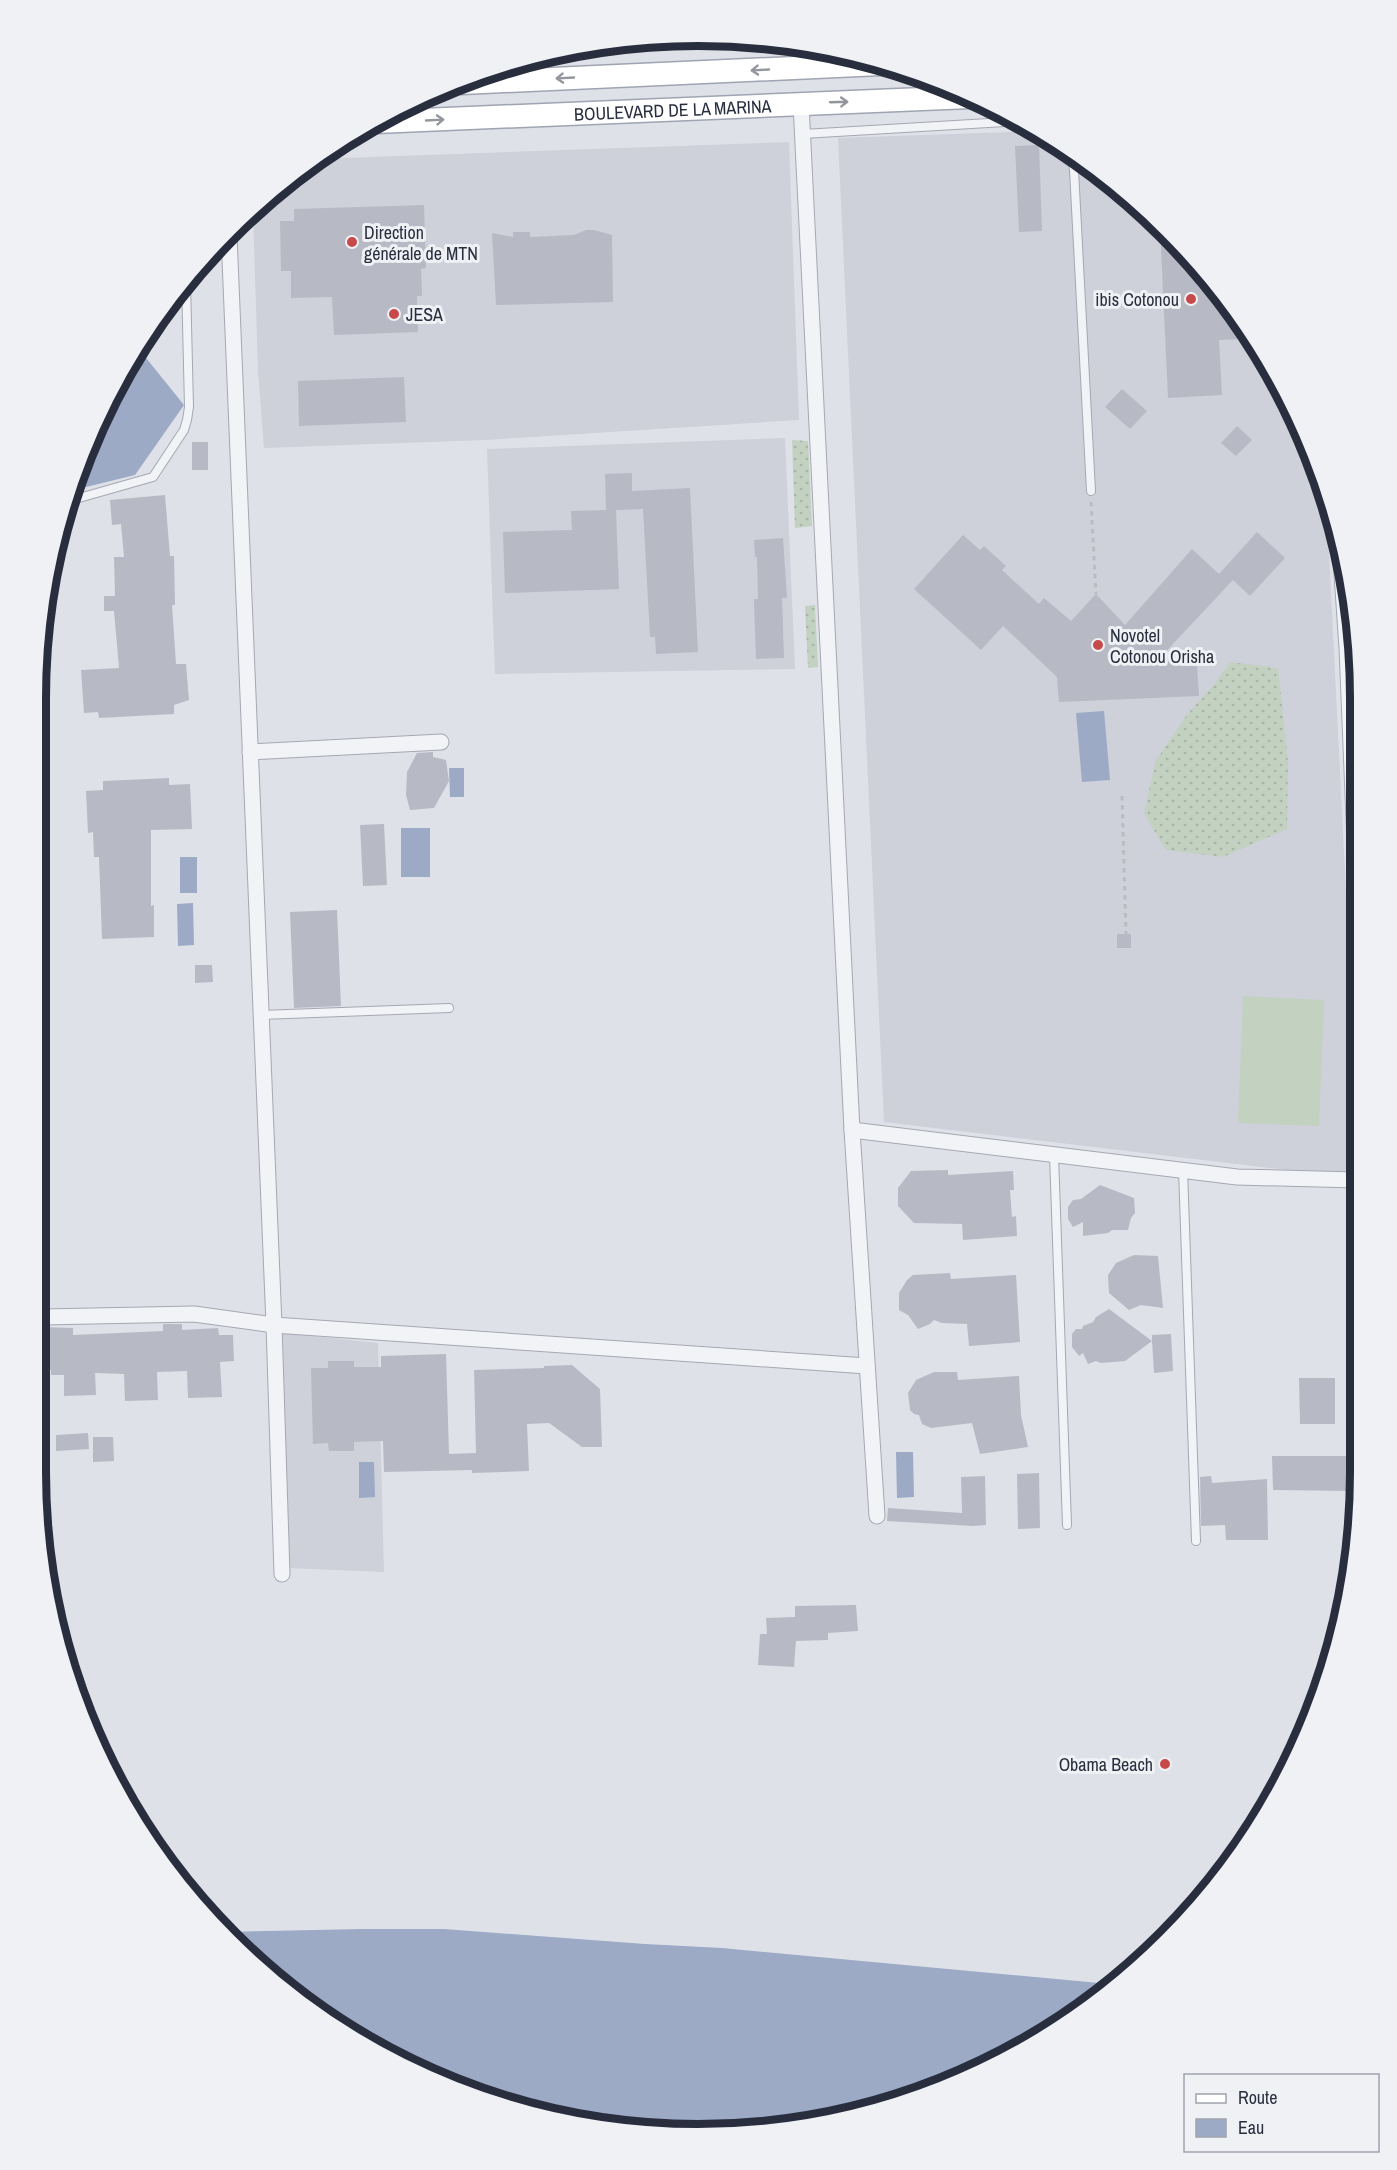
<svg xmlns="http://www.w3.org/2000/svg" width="1397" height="2170" font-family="'Archivo Narrow',sans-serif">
  <defs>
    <pattern id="grass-dots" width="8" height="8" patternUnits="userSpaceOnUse" patternTransform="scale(1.5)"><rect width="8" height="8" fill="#c3d1c1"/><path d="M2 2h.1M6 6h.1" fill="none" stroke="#a8b4a7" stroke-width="1.8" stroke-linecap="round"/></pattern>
  </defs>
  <rect width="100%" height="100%" fill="#dfe1e8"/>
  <g fill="#ced0da">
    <path d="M1038,131L1135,200L1224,295L1293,406L1326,493L1357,1112V1171L1345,1177L884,1122L838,138Z"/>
    <path d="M789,142L799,420L486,440L264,448L258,371L253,213L295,173L317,159Z"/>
    <path d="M785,438L795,669L495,674L487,449Z"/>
    <path d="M283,1333L378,1343L384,1572L287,1568Z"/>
  </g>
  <g fill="url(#grass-dots)">
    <path d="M792,440L808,441L812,526L795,528Z"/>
    <path d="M815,605L818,667L808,668L805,606Z"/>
    <path d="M1230,662L1278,668L1288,762L1287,829L1223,857L1166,850L1144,814L1155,762L1186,716L1216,682Z"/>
  </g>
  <path fill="#c3d1c1" d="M1243,996L1324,1000L1319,1126L1238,1123Z"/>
  <g fill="#9caac6">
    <path d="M138,348L184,405L135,475L74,490L87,445L125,367Z"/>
    <path d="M1104,711L1110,780L1082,782L1076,713Z"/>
    <path d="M449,768H464V797H450Z"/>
    <rect x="401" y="828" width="29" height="49"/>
    <rect x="180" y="857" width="17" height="36"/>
    <path d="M193,903L194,945L178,946L177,904Z"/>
    <path d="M896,1452H913L914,1497L897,1498Z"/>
    <path d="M359,1462H374L375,1497L359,1498Z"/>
    <path d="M363,1929H444L645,1944L722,1948L1110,1984L1066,2023L991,2066L870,2111L698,2134L570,2121L485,2099L405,2066L295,1997L223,1932Z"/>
  </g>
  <g fill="#b7bac4">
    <path d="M1039,145L1042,231L1019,232L1015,146Z"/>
    <path d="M424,205L426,268L421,269L422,296H417L418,332L334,335L332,297L291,298V271H281L280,221H294V209Z"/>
    <path d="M1160,226L1224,295L1243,326L1244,339L1219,340L1222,395L1168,398Z"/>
    <path d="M586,230H594L612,235L613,302L496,305L492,233L513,237V232H530V237L574,235Z"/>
    <path d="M404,377L406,422L299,426L298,381Z"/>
    <path d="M1122,389L1147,411L1130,429L1105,407Z"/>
    <path d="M1237,426L1252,440L1236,456L1221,443Z"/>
    <rect x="192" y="442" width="16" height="28"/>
    <path d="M632,473V491L690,488L698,652L656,654L655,637H650L643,509L616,510L619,589L505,593L503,532L572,530L571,511L606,510L605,474Z"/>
    <path d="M165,495L170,556H174L175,605H172L176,664H186L189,700L174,705V714L99,718L98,712L84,713L81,670L119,668L114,611H104V596H115L114,557H124L121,524L112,525L110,500Z"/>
    <path d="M1257,532L1285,558L1250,596L1233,580L1156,662L1176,661V666H1197L1199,696L1059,702L1057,677L1003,626L981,650L914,589L963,535L980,550L984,546L1006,566L1002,570L1039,604L1044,598L1071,621L1096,594L1125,625L1192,549L1219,574Z"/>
    <path d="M783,538L787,598H782L784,658L756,659L754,599H758L757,557H755L754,540Z"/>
    <path d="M433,752V757L446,760L449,781L434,808L410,810L406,795L407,772L417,753Z"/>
    <path d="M169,778V785L190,784L192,829L151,830V906L154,905V937L102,939L99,857H94L93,832L88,833L86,791L103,790V781Z"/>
    <path d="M384,824L387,885L363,886L360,825Z"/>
    <path d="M337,910L341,1006L294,1008L290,912Z"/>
    <rect x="1117" y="934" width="14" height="14"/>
    <path d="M195,965H212L213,982L195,983Z"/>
    <path d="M948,1170V1175L1013,1171L1014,1190H1010L1012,1217L1016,1216L1017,1236L963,1240L962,1224L914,1223L898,1206V1188L911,1171Z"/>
    <path d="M1100,1185L1134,1198L1135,1213L1131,1218L1128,1230H1112L1108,1233L1083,1236V1222L1073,1227L1068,1219V1207L1073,1200L1081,1199Z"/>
    <path d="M1134,1255L1158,1256L1163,1308L1141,1305L1129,1310L1109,1293L1108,1275L1116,1263Z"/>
    <path d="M950,1273L951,1279L1016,1275L1020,1342L969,1346L967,1324L942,1323L934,1320L930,1324L918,1329L908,1315L899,1310V1293L907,1280L913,1275Z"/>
    <path d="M1109,1309L1152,1341V1335L1171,1334L1173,1371L1154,1373L1152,1341L1125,1361L1101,1363L1096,1361L1088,1364L1083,1353L1079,1356L1072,1347V1334L1076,1329H1082L1083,1326L1093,1322L1096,1317Z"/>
    <path d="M163,1324H182V1330L218,1328L219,1335H233L234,1361L220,1362L222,1397L188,1398L187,1371L157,1372L158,1400L125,1401L124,1374L95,1373L96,1395L64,1396V1375H51V1370H42V1327L73,1328V1335L163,1331Z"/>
    <path d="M446,1354L449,1454L476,1453L474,1370L544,1368V1366L572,1365L600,1389L602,1447H582L549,1423L527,1424L529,1471L472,1473V1470L384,1472L383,1441L354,1442V1451H329L328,1443L313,1444L311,1368H328V1361H354V1367H381V1356Z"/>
    <path d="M934,1372H957L958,1380L1019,1376L1021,1415L1028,1447L980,1454L972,1423L931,1428L922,1424L919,1415L914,1414L910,1410L908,1393L916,1380Z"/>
    <path d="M1299,1378H1335V1424H1300Z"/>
    <path d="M88,1433L89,1449L56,1451V1435Z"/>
    <path d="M93,1437H113L114,1461L93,1462Z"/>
    <path d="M1272,1456H1350V1491L1273,1490Z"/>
    <path d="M1039,1473L1040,1528L1018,1529L1017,1474Z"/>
    <path d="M985,1476L986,1525L973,1526L887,1521L888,1508L962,1513L961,1477Z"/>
    <path d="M1211,1476L1212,1483L1267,1479L1268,1540H1226L1225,1525L1201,1526L1200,1477Z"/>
    <path d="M856,1605L858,1631L828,1633V1640L796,1641L794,1667L758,1665L760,1634H767L766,1618L795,1617V1606Z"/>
  </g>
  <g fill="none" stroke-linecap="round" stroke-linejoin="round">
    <defs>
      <g id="service">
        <path d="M803,134L1022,121"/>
        <path d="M1071,154L1074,170L1091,491"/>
        <path d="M72,500L153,477L184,430L187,420L189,407L186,282"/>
        <path d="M261,1015L449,1008"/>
        <path d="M1054,1155L1067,1525"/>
        <path d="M1183,1170L1196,1541"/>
      </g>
      <g id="minor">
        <path d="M801,104L852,1130L877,1516"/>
        <path d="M229,235L274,1325L282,1574"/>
        <path d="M1339,530L1347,648L1358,917"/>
        <path d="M250,752L441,742"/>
        <path d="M852,1130L1237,1177L1357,1180"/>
        <path d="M42,1317L194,1314L274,1325L867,1366"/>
      </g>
      <g id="primary">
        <path d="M462,83L881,64"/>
        <path id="s1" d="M376,122L970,97"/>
      </g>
    </defs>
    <use href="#service" stroke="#a5a8b2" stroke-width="10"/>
    <use href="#minor" stroke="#a5a8b2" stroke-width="17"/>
    <use href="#primary" stroke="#9fa4b3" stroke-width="25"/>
    <g stroke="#babcc2" stroke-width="3" stroke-dasharray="4.5 4.5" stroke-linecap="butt">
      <path d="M1091,502L1096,594"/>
      <path d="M1122,796L1126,934"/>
    </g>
    <use href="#service" stroke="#f2f3f6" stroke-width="8"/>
    <use href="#minor" stroke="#f2f3f6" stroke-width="15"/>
    <use href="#primary" stroke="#fff" stroke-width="22"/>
  </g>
  <defs><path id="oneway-shaft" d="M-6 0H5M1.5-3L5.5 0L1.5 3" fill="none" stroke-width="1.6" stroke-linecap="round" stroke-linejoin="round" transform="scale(1.5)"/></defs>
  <g stroke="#94969e">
    <use href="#oneway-shaft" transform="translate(760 70) rotate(177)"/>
    <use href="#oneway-shaft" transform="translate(565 78) rotate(177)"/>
    <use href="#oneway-shaft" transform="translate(839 102) rotate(-2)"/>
    <use href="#oneway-shaft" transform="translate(435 120) rotate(-3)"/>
  </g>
  <g fill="#c74a4a" stroke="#eff1f5" stroke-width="2">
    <circle cx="352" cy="242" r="6"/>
    <circle cx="1191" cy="299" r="6"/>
    <circle cx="394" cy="314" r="6"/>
    <circle cx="1098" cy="645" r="6"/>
    <circle cx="1165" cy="1764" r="6"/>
  </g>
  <g text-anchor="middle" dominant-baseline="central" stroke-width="6" stroke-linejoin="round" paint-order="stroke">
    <g font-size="18" fill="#292e3e" stroke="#eff1f5">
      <text stroke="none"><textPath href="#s1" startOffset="297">BOULEVARD DE LA MARINA</textPath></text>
    </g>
    <g font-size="18" fill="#292e3e" stroke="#eff1f5" text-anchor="start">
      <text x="364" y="232">Direction<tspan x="364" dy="21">générale de MTN</tspan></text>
      <text x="1179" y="299" text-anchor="end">ibis Cotonou</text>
      <text x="406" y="314">JESA</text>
      <text x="1110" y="635">Novotel<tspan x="1110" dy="21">Cotonou Orisha</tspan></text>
      <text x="1153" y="1764" text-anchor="end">Obama Beach</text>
    </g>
  </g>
  <path d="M0 0H1397V2170H0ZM698 46H698A652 652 0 0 1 1350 698V1472A652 652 0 0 1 698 2124H698A652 652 0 0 1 46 1472V698A652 652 0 0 1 698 46Z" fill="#eff1f5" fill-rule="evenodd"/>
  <path fill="none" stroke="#292e3e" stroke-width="8" d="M698 46H698A652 652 0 0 1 1350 698V1472A652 652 0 0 1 698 2124H698A652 652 0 0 1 46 1472V698A652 652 0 0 1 698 46Z"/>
  <rect x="1184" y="2074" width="195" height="78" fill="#eff1f5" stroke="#a0a3ac" stroke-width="1.5"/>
  <rect x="1196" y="2094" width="30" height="9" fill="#ffffff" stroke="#a0a3ac" stroke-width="1.5"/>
  <text x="1238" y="2104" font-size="18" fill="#292e3e">Route</text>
  <rect x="1196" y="2119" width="30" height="18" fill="#9caac6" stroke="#a0a3ac" stroke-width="1.5"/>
  <text x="1238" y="2134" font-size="18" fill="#292e3e">Eau</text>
</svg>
